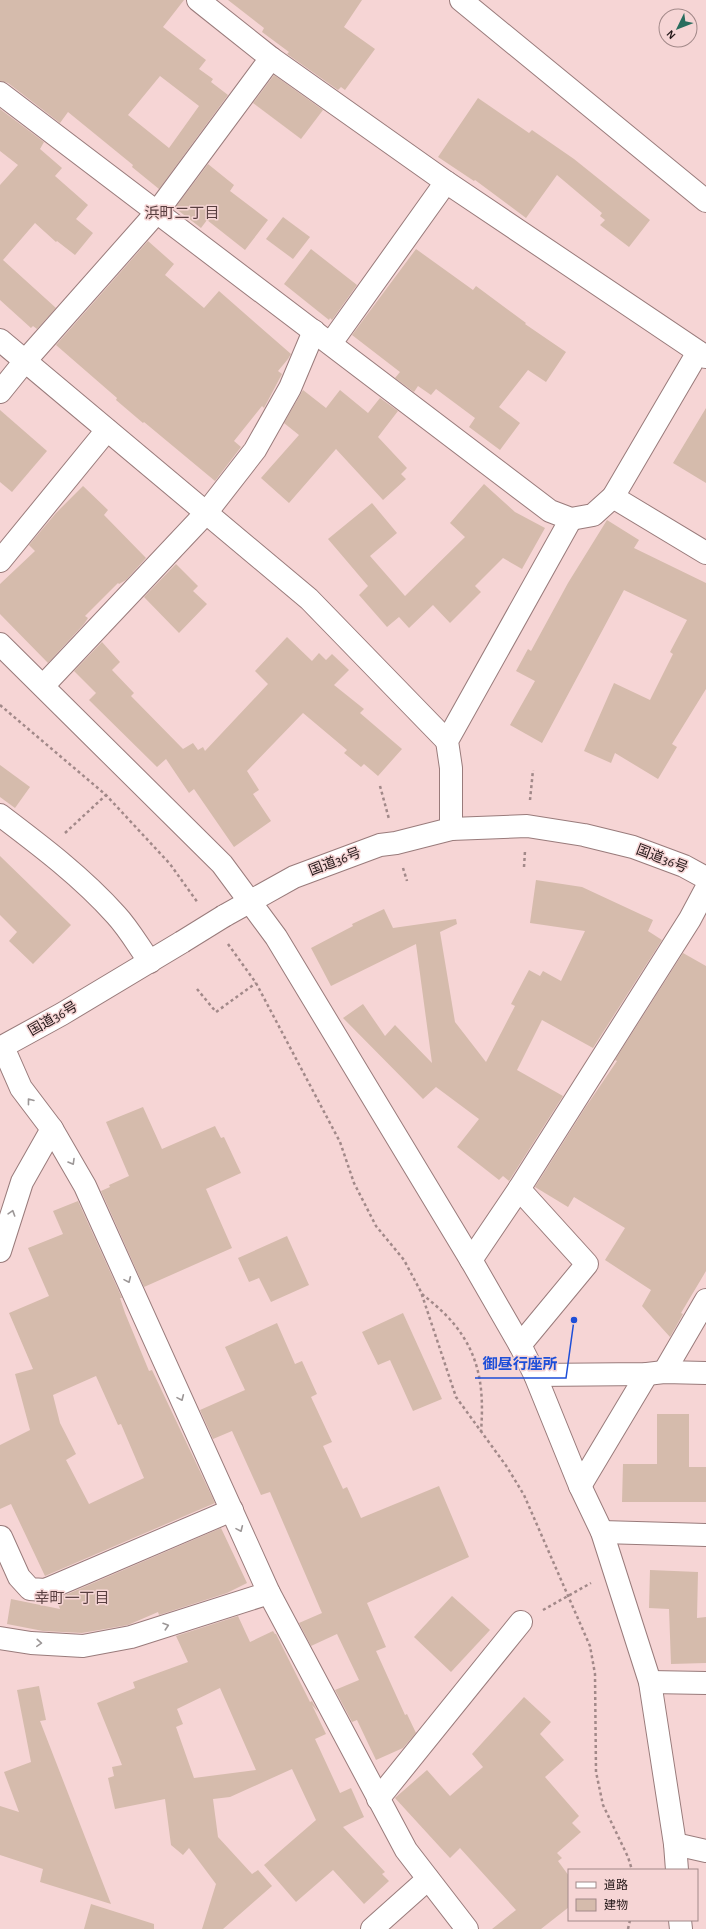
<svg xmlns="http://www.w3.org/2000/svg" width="706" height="1929" font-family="'Alegreya Sans','Noto Sans JP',sans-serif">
  <rect width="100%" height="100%" fill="#f6d5d5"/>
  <g fill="#d5bbac" fill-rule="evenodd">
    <path d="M0,0H184L163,27L206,60L199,69L213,79L211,82L228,95L159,189L132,167L133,165L68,112L60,123L8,83L0,81ZM160,76L199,106L169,148L128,115Z"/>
    <path d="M228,0H362L344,27L375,49L345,90L341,87L338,90L287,54L289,52L262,32L264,28Z"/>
    <path d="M274,75L323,110L301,139L253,103Z"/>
    <path d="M478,98L529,133L532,130L574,159L650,220L629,247L600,225L605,220L600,216L602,213L557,175L526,218L475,180L474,181L438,157Z"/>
    <path d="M0,109L44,142L40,149L62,168L55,176L88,205L76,219L93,233L75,255L57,241L56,242L35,223L3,260L56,308L37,329L33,326L31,328L0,300V185L18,165L0,151Z"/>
    <path d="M208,164L234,185L230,191L268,220L245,250L207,220L201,228L175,208Z"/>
    <path d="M283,217L310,237L293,259L266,239Z"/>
    <path d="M148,241L174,264L165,275L204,308L219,291L291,354L288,359L278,371L282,374L264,408L262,406L234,441L241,447L215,481L144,422L143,423L116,400L117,398L56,345Z"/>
    <path d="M311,249L357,285L332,320L330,318L329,320L284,284Z"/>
    <path d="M416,249L473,290L476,286L526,323L525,324L566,352L546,382L528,370L499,407L520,423L500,450L469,427L475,418L436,389L431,395L418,386L414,392L395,378L400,372L352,335Z"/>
    <path d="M303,390L326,408L340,390L368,413L380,398L398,411L378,437L407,468L401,474L406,479L383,500L336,449L289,503L261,478L299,435L284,423Z"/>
    <path d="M706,408V483L673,463Z"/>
    <path d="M0,410L47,451L12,492L0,482Z"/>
    <path d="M484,484L515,512L545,528L522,569L503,558L475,586L481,592L450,623L433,605L409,628L399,617L387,627L359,595L368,586L328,539L372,503L397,533L370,556L405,596L465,537L450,523Z"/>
    <path d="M83,486L108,510L104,515L146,558L126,580L119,584L118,583L85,616L88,618L84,624L48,663L0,614V584L35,551L29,545L56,513Z"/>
    <path d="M607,520L639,540L634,548L706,583V689L672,744L677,747L658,779L615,753L611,763L584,751L614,683L650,700L673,654L670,652L687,620L624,590L542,743L510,725L535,681L516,671L528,649L531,651L568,583Z"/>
    <path d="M176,564L198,586L193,591L207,604L179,633L144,597Z"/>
    <path d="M287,637L312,661L319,653L326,660L332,654L349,670L334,685L364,709L360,713L402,749L378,776L364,764L361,767L344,753L347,750L303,713L247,771L259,790L253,794L271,821L234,847L194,789L189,793L166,759L157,767L89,700L96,693L74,671L102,642L120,662L112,670L134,693L131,696L183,749L193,743L198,750L203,747L205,751L268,684L255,671Z"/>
    <path d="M0,765L30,787L15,808L0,797Z"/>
    <path d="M0,856L71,925L33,964L9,941L17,932L0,915Z"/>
    <path d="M536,880L582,887L653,920L648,931L662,940L593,1048L542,1020L517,1070L563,1096L509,1181L503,1176L499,1180L457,1147L479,1119L436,1087L423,1099L343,1018L363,1004L385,1036L395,1025L432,1063L416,944L331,986L311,948L353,926L352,924L384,909L393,928L456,919L457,924L440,932L455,1022L486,1062L515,1006L511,1004L529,970L540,976L543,971L561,981L585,931L530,923Z"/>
    <path d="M683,953L706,966V1271L681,1313L683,1314L670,1337L642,1306L651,1290L605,1260L625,1228L574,1197L568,1207L535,1187L585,1108L617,1061L615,1060Z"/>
    <path d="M143,1107L162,1149L215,1126L221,1138L224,1137L241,1173L206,1189L232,1248L144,1287L101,1191L110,1187L109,1185L129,1176L106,1122Z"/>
    <path d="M78,1201L122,1298H120L125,1313L149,1371L152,1370L215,1503L45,1576L11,1504L0,1509V1445L30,1430L15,1374L33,1369L9,1313L49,1296L28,1248L63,1234L53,1211ZM96,1376L118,1425L121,1424L144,1478L89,1504L66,1460L76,1454L60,1423L53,1395Z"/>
    <path d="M287,1236L309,1285L271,1302L259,1278L249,1282L238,1258Z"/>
    <path d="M403,1313L442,1399L413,1411L390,1360L378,1365L362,1332Z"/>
    <path d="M277,1323L295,1364L302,1361L317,1394L311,1397L332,1442L323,1446L343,1489L347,1487L361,1518L439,1486L469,1557L367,1603L386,1647L376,1651L405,1715L407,1714L416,1733L403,1748L376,1760L357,1720L352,1722L335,1690L359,1680L337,1634L311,1646L299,1623L322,1613L270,1492L261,1495L232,1431L213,1439L200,1410L245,1390L225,1347Z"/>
    <path d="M657,1414H689V1467H706V1502H622L623,1464H657Z"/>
    <path d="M221,1528L247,1583L227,1593L159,1615L158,1612L128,1625L82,1633L43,1631L7,1624L11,1599L60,1609L56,1599Z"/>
    <path d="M650,1570L698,1572L697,1618L706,1617V1663L671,1664L669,1609L649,1608Z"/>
    <path d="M452,1596L490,1630L451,1672L414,1637Z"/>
    <path d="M238,1616L250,1642L273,1631L275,1634H276L310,1702L312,1701L318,1712L312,1705L326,1734L315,1739L340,1793L351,1788L364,1817L343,1827L385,1872L382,1874L389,1881L364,1904L333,1870L296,1902L264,1865L316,1820L292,1769L230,1797L213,1799L218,1837L252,1874L258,1870L272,1886L223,1929H202L216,1884L189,1848L183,1855L171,1845L165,1799L115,1809L108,1778L114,1776L112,1767L122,1765L97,1703L135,1688L133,1682L188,1662L176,1636ZM220,1688L256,1770L194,1778L176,1727L183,1724L177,1709Z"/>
    <path d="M39,1686L46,1720L40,1721L111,1904L40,1882L43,1869L0,1855V1806L19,1812L4,1772L31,1762L17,1690Z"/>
    <path d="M524,1697L551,1722L540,1734L564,1760L545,1777L579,1816L572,1823L581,1832L557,1853L562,1858L558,1861L569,1876V1907L541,1929H492L516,1910L460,1848L450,1858L395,1798L427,1770L450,1796L483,1767L472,1754Z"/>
    <path d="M91,1904L154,1924V1929H84Z"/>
  </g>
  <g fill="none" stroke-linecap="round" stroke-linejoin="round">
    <defs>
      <g id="minor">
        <path d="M198,0L271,58L446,182L706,357"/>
        <path d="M461,0L706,201"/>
        <path d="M0,93L550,511L571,519L593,515L613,497L698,352"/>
        <path d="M0,340L309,599L447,741"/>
        <path d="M331,343L446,182"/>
        <path d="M0,392L25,361L157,212L271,58"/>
        <path d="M613,497L706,553"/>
        <path d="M0,561L107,430"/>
        <path d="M0,644L222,864L276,937L471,1260L520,1345L535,1375L580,1486L602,1532L650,1682L675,1844L677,1870"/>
        <path d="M43,686L206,513L255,450L290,388L314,331"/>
        <path d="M0,815C41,846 82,877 116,915C129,929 139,947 150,962"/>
        <path d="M451,829V768L447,741L571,519"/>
        <path d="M52,1129L85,1186L269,1593L406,1850L467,1929"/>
        <path d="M519,1189L587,1264L520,1345"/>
        <path d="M0,1251L22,1182L52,1129L21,1088L3,1047"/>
        <path d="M471,1260L519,1189L690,919L706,889"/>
        <path d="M664,1372L706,1300"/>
        <path d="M535,1375L647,1374L664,1372L706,1373"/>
        <path d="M580,1486L647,1374"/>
        <path d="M602,1532L706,1535"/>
        <path d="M1,1537L19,1577L30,1589L45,1590L232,1510"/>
        <path d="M0,1638L31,1643L83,1646L131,1637L269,1593"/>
        <path d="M650,1682L706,1683"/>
        <path d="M378,1799L521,1622"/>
        <path d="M675,1844L706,1851"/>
        <path d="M680,1920L681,1929"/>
        <path d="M372,1929L428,1879"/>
      </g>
      <g id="highway">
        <path d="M224,916L294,877L380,845L396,843L451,829L527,826L584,835L633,847L684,866L706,878"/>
        <path d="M0,1048L62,1014L182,942"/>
      </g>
    </defs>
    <use href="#minor" stroke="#997b7b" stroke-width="24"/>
    <use href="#highway" stroke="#997b7b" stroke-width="24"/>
    <g stroke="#a28989" stroke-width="2.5" stroke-dasharray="3 3" stroke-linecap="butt">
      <path d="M0,705L106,795L170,864L198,903"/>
      <path d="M380,786L389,819"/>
      <path d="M530,800L533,770"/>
      <path d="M65,833L106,795"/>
      <path d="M524,867L525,851"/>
      <path d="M403,868L407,881"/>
      <path d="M228,944L256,983L340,1142L354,1183L376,1226L404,1260L421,1292L456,1397L507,1467L524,1495L590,1646L595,1674L596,1772L603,1805L628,1857L632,1870"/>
      <path d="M197,989L216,1012L256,983"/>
      <path d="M422,1294C433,1303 445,1313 454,1324C481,1357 484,1391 481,1432"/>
      <path d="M543,1610L591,1583"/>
      <path d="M628,1929L630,1920"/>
    </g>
    <use href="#minor" stroke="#fff" stroke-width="22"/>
    <use href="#highway" stroke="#fff" stroke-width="22"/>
    <defs>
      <path id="highway-bridge" d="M182,942L224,916"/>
    </defs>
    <use href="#highway-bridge" stroke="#997b7b" stroke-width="24" stroke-linecap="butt"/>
    <use href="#highway-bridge" stroke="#fff" stroke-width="22"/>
  </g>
  <defs><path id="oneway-chevron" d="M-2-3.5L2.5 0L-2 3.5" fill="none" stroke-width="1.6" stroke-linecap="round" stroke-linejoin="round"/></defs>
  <g stroke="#9c9797">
    <use href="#oneway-chevron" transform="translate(30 1101) rotate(-128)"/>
    <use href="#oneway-chevron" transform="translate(72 1162) rotate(60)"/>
    <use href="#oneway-chevron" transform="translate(12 1213) rotate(-72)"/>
    <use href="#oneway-chevron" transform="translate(128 1280) rotate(66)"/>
    <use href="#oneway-chevron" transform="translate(181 1398) rotate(66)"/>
    <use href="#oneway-chevron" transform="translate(240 1529) rotate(66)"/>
    <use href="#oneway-chevron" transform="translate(166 1626) rotate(-18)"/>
    <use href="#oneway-chevron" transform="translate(39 1643) rotate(4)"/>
  </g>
  <g text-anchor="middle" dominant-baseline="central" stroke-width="3" stroke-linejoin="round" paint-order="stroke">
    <g font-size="14" fill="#231718" stroke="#f6d5d5">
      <text transform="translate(662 859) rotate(21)">国道36号</text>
      <text transform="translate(335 862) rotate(-21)">国道36号</text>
      <text transform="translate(53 1019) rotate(-30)">国道36号</text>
    </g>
    <g font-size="15" fill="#593f40" stroke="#f6d5d5">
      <text x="182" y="213">浜町二丁目</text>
      <text x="72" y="1598">幸町一丁目</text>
    </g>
  </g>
  <path fill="none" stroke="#1d4ed8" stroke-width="1.5" d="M574 1320L566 1378H475"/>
  <circle fill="#1d4ed8" stroke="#f6d5d5" stroke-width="1.5" cx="574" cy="1320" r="4"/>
  <g font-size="15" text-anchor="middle" font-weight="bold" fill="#1d4ed8" stroke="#f6d5d5" stroke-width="3" stroke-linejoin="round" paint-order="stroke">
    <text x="520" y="1369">御昼行座所</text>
  </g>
  <rect x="568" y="1869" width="130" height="52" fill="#f6d5d5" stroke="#a28989"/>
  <rect x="576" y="1882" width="20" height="6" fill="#ffffff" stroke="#a28989"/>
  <text x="604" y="1889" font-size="12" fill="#231718">道路</text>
  <rect x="576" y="1899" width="20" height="12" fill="#d5bbac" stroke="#a28989"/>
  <text x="604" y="1909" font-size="12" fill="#231718">建物</text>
  <g transform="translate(678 28) rotate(227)"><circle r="19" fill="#f6d5d5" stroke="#a28989"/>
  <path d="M0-3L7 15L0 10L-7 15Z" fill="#296d5e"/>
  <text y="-6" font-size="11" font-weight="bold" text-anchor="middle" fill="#231718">N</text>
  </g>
</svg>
